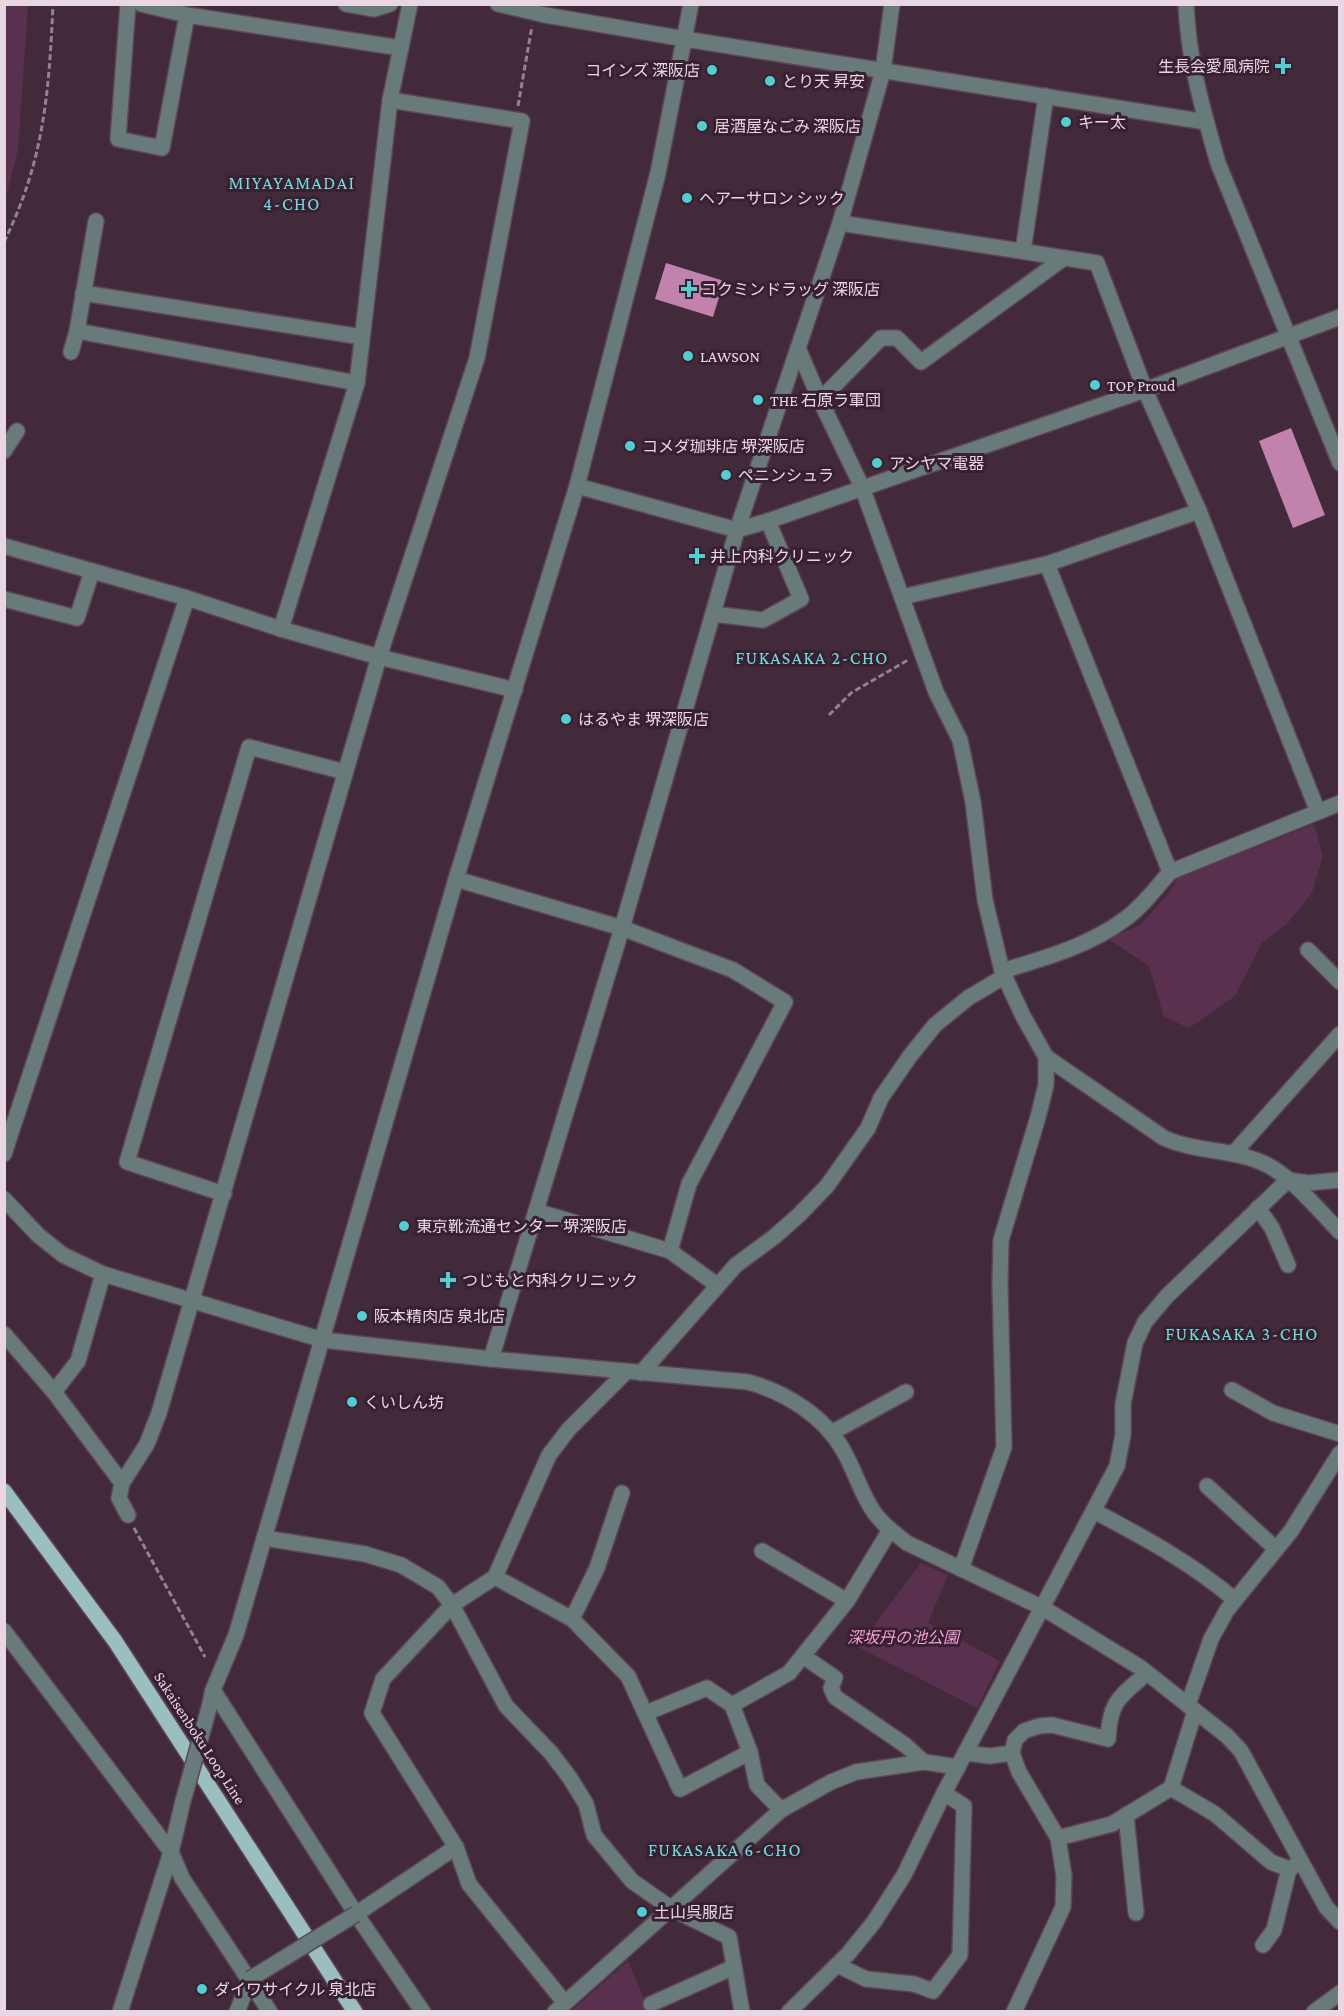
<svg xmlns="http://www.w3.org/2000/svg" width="1344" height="2016" font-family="'Crimson Pro','Noto Sans JP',serif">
  <rect width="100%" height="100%" fill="#432a3b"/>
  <g fill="#59304d">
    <path d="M5,4L28,5L18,150L5,201Z"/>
    <path d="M1314,824L1323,856L1312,893L1287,924L1262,943L1235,996L1189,1028L1164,1017L1149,966L1108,939L1140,925L1168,894L1178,878Z"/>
    <path d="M921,1563L948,1575L928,1623L1000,1661L977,1708L858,1647Z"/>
    <path d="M628,1961L649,2011L570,2012Z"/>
  </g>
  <g fill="#c182ae">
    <path d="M666,263L724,281L713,317L655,299Z"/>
    <path d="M1291,428L1325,515L1293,528L1259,441Z"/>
  </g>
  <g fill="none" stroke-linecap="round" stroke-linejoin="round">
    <defs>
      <g id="minor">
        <path d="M128,4L118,139L162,148L187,15"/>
        <path d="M141,4L187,15L401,48"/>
        <path d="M346,4L374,9L390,4"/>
        <path d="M498,4L545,15L685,39L1206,122"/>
        <path d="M1186,4C1188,59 1203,111 1218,163L1340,463"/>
        <path d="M840,223L1097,263L1145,390L1199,511L1318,812"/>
        <path d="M1023,251L1046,96"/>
        <path d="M83,293L362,337"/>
        <path d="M77,331L357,383"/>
        <path d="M798,348L820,400L862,487L936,692L960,740L973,802L985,900L1002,971L1023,1016L1046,1057V1085L1038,1117L1001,1240L1000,1284L1004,1447L961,1569"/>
        <path d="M71,352L77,331L96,221"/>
        <path d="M820,400L881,338H897L921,362L1064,258"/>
        <path d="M4,451L17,431"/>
        <path d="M577,486L737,530L768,521L1145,390L1340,317"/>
        <path d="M4,546L187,598"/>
        <path d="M1047,564L1170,872L1340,803"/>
        <path d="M902,597L1047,564L1199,511"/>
        <path d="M4,599L77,618L92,571"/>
        <path d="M713,614L763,620L801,599L768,521"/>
        <path d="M281,629L357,383L390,100L410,4"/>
        <path d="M456,879L622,928L733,970L785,1002L689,1184L670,1251"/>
        <path d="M1308,950L1340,982"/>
        <path d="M1002,971C1045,958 1089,946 1125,919C1143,906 1156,888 1170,872"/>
        <path d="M1046,1057L1164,1138C1195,1152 1232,1149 1263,1163C1291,1175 1318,1210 1340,1232"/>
        <path d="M4,1154L187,598L281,629L379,657L515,690"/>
        <path d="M1233,1154L1340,1034"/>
        <path d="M224,1194L127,1162L249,747L345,772"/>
        <path d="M4,1199L38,1235L63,1255L103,1274L323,1340L491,1359L748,1382C785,1392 824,1416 843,1450C853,1467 859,1487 869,1504C877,1520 893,1532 907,1543L1043,1608L1141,1668L1227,1736L1241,1751L1326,1907L1340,1922"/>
        <path d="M1258,1208L1272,1228L1288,1265"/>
        <path d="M536,1211L670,1251L717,1285"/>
        <path d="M4,1334L54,1392L122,1483L119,1498L128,1515"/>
        <path d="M491,1359L622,928L737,530L840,223L883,71L892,4"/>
        <path d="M641,1373L736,1265L774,1237L799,1215L827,1186L868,1128L881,1098L910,1056L935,1025L968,998L1005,976"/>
        <path d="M1232,1390L1273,1413L1340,1434"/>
        <path d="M54,1392L78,1361L103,1274"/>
        <path d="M831,1433L906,1392"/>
        <path d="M122,1483L147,1444L159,1413L379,657L477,358L522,121L390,100"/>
        <path d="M1207,1486L1276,1549"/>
        <path d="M1094,1511C1143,1537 1192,1563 1235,1600"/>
        <path d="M264,1538L365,1554L401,1565L438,1587L452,1605L506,1706L551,1753L570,1778L586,1804L594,1835L632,1881L672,1909L729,1937L742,2012"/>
        <path d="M762,1551L847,1601"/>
        <path d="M495,1577L549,1455L569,1429L626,1372"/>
        <path d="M572,1619L597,1568L622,1493"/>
        <path d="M4,1631L171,1852L182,1878L270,2012"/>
        <path d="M803,1656L835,1678L831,1688L835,1697L905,1745L924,1762"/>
        <path d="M213,1690L356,1914L423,2012"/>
        <path d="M732,1705L789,1673L847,1601L890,1530"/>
        <path d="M1188,1705L1211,1639L1227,1610L1291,1531L1340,1453"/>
        <path d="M209,1708L213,1690L236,1635L456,879L577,486L658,173L691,4"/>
        <path d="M646,1713L707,1688L732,1705L750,1752"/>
        <path d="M965,1753L990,1756L1012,1753"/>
        <path d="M1171,1788L1215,1814L1271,1862L1289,1869L1301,1862"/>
        <path d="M781,1810L831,1782L856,1772L924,1762L958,1767"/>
        <path d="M1126,1815L1136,1913"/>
        <path d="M1058,1838L1112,1824L1171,1788L1195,1711"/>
        <path d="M356,1914L456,1847"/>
        <path d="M1263,1945L1274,1930L1289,1869"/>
        <path d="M837,1965L866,1979L914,1984L933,1991L960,1955L964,1806L944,1793"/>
        <path d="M651,2004L734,1967"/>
        <path d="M120,2012L171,1852L183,1801"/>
        <path d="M237,2012L250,1979"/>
        <path d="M555,2012L781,1810L757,1785L750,1752L680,1789L628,1676L572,1619L495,1577L452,1605L383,1679L372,1713L456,1847L469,1884L565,2003"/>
        <path d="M789,2012L848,1954L874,1922L904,1875L944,1793L1117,1466L1123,1435V1404L1135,1343L1145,1322L1167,1296L1288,1180L1308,1183L1340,1180"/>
        <path d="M1014,2012L1063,1907L1064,1876L1058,1838L1019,1772L1012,1753L1015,1740L1024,1731L1039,1726L1052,1725L1108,1739C1110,1700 1120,1697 1147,1673"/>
        <path d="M1314,2012L1340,1993"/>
      </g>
      <path id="major" d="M4,1491L115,1641L355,2012"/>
    </defs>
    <use href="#minor" stroke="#5d4656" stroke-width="18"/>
    <use href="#major" stroke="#5d4656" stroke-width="18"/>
    <g stroke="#96818f" stroke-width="3" stroke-dasharray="6 3" stroke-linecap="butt">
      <path d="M518,106L532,26"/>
      <path d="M4,242C44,161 49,93 53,4"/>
      <path d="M829,715L851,693L908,660"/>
      <path d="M134,1528L205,1657"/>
    </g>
    <use href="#minor" stroke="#687a7a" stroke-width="15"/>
    <use href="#major" stroke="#9bbfc0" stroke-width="15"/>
    <defs>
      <g id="minor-bridge">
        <path d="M183,1801L209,1708"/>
        <path d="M250,1979L356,1914"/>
      </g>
    </defs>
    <use href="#minor-bridge" stroke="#5d4656" stroke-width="18" stroke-linecap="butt"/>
    <use href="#minor-bridge" stroke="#687a7a" stroke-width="15"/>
  </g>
  <g fill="#52cdd0" stroke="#382031" stroke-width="2">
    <path d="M1280 57h6v6h6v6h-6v6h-6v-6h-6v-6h6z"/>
    <circle cx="712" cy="70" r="6"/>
    <circle cx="770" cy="81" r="6"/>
    <circle cx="1066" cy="122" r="6"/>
    <circle cx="702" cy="126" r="6"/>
    <circle cx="687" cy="198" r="6"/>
    <path d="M686 280h6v6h6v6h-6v6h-6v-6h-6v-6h6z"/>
    <circle cx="688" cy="356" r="6"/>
    <circle cx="1095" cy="385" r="6"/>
    <circle cx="758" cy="400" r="6"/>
    <circle cx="630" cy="446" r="6"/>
    <circle cx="877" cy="463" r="6"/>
    <circle cx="726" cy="475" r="6"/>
    <path d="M694 547h6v6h6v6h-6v6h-6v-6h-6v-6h6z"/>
    <circle cx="566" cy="719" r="6"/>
    <circle cx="404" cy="1226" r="6"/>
    <path d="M445 1271h6v6h6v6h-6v6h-6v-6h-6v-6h6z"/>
    <circle cx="362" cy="1316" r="6"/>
    <circle cx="352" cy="1402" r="6"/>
    <circle cx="642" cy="1912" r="6"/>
    <circle cx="202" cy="1989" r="6"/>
  </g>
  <g text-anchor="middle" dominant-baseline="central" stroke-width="6" stroke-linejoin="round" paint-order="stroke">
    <g font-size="16" fill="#e8d7e2" stroke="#382031" text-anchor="start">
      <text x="1270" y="66" text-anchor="end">生長会愛風病院</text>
      <text x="700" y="70" text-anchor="end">コインズ 深阪店</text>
      <text x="782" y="81">とり天 昇安</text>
      <text x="1078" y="122">キー太</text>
      <text x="714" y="126">居酒屋なごみ 深阪店</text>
      <text x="699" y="198">ヘアーサロン シック</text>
      <text x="701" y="289">コクミンドラッグ 深阪店</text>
      <text x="700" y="356">LAWSON</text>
      <text x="1107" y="385">TOP Proud</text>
      <text x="770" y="400">THE 石原ラ軍団</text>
      <text x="642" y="446">コメダ珈琲店 堺深阪店</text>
      <text x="889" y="463">アシヤマ電器</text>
      <text x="738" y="475">ペニンシュラ</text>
      <text x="710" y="556">井上内科クリニック</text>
      <text x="578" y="719">はるやま 堺深阪店</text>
      <text x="416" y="1226">東京靴流通センター 堺深阪店</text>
      <text x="462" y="1280">つじもと内科クリニック</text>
      <text x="374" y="1316">阪本精肉店 泉北店</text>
      <text x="364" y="1402">くいしん坊</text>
      <text x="654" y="1912">土山呉服店</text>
      <text x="214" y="1989">ダイワサイクル 泉北店</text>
    </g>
    <g font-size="16" font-style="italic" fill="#f49eda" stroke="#382031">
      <text x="903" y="1637">深坂丹の池公園</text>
    </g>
    <g font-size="16" fill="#e8d7e2" stroke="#382031">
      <text transform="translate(200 1738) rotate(57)">Sakaisenboku Loop Line</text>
    </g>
    <g font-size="18" letter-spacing="1.5" fill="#6fdcdf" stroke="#382031">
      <text x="292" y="183">MIYAYAMADAI<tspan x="292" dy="21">4-CHO</tspan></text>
      <text x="812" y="658">FUKASAKA 2-CHO</text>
      <text x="1242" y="1334">FUKASAKA 3-CHO</text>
      <text x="725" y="1850">FUKASAKA 6-CHO</text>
    </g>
  </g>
  <rect width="1344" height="2016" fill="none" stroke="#e8d7e2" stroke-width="12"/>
</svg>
